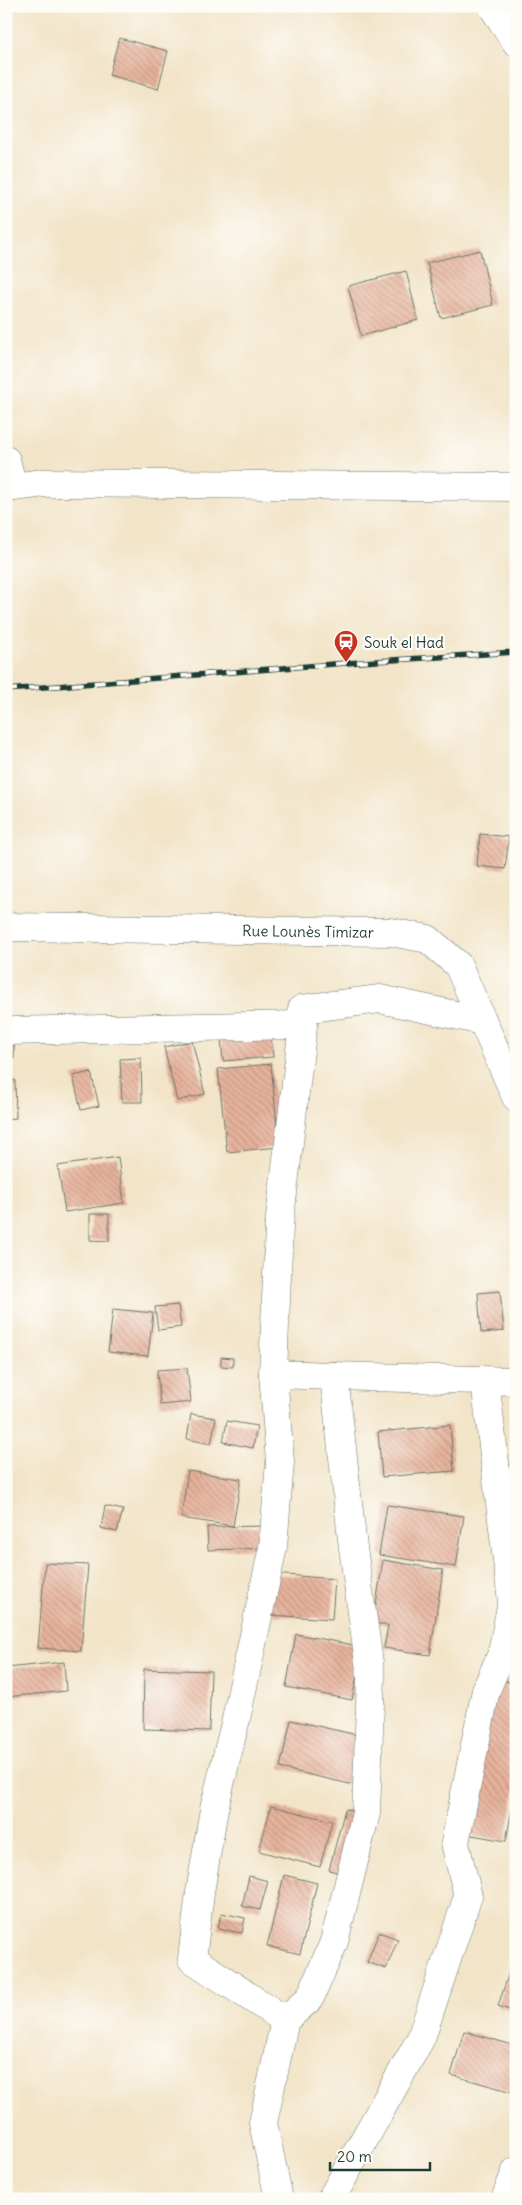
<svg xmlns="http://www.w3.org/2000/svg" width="522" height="2205" font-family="Delius,sans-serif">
  <defs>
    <pattern id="building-back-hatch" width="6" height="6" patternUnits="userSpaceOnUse" patternTransform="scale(1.25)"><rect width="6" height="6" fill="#e8b39c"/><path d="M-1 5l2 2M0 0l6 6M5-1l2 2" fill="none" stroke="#bb9380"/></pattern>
  </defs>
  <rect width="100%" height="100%" fill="#fdfcf7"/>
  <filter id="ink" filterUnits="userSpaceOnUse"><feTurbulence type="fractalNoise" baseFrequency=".02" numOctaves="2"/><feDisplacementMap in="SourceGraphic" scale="10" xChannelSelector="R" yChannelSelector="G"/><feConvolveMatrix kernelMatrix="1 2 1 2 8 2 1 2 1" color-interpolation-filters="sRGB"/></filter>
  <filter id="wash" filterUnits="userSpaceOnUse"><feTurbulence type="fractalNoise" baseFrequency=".0096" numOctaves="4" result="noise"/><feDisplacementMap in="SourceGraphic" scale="20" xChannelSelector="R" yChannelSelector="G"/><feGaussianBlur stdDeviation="1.12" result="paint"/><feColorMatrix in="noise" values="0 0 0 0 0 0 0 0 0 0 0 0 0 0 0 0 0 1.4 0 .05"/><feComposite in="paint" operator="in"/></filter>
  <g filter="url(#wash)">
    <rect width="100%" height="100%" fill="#f2e4c8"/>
    <g id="blocks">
      <g fill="url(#building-back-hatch)">
        <path d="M119,38L168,51L158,89L109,75Z"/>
        <path d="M480,250L493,305L441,318L427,263Z"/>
        <path d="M406,271L418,320L361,336L348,286Z"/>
        <path d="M480,834L509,837L505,869L477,866Z"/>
        <path d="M270,1024L273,1057L223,1061L220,1028Z"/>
        <rect x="6" y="1040" width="8" height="18"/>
        <path d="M192,1041L205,1094L177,1101L164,1047Z"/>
        <path d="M141,1058L142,1102H122L120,1059Z"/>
        <path d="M271,1064L279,1147L227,1152L218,1069Z"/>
        <path d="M91,1072L99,1106L81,1110L73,1076Z"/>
        <path d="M15,1080L16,1118L6,1119V1081Z"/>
        <path d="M118,1157L124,1203L65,1212L58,1166Z"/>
        <path d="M90,1214H109V1241L90,1240Z"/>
        <path d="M500,1291L504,1331L481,1333L478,1293Z"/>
        <path d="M178,1305L181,1327L158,1330L155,1307Z"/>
        <path d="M113,1309L153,1313L148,1356L108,1352Z"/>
        <path d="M221,1357L233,1358V1367L221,1366Z"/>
        <path d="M187,1368L191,1402L160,1405L157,1370Z"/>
        <path d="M191,1414L216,1418L211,1444L187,1439Z"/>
        <path d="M227,1421L257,1426L253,1448L223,1442Z"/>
        <path d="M450,1425L454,1471L382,1477L378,1432Z"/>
        <path d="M188,1471L241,1479L233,1526L181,1518Z"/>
        <path d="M387,1505L464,1516L456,1567L379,1555Z"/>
        <path d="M105,1506L123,1510L117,1532L101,1528Z"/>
        <path d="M268,1526L269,1548L208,1550L207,1527Z"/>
        <path d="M383,1560L443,1570L430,1655L384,1648L388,1625L373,1623Z"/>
        <path d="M45,1563L88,1565L81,1651L38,1648Z"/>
        <path d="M273,1574L335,1579L332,1619L270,1615Z"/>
        <path d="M296,1634L363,1647L352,1700L286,1687Z"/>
        <path d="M64,1662L66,1691L6,1697V1668Z"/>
        <path d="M144,1669L211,1671L209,1731L143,1729Z"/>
        <path d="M495,1679L516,1683V1787L506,1841L466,1834Z"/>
        <path d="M291,1720L366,1737L354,1785L280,1768Z"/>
        <path d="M271,1806L332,1821L320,1867L259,1851Z"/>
        <path d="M345,1809L360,1812L344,1874L329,1870Z"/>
        <path d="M284,1875L317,1883L300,1954L267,1946Z"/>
        <path d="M249,1876L268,1881L260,1910L242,1906Z"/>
        <path d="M221,1913L245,1918L242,1933L218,1929Z"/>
        <path d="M379,1932L398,1939L386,1969L367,1962Z"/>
        <path d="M511,1967L516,1969V2012L498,2006Z"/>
        <path d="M464,2031L516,2046V2093L451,2075Z"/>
      </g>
    </g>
  </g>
  <g filter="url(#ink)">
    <use href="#blocks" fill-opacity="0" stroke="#697768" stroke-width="1"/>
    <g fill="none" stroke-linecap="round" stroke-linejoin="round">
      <defs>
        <g id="minor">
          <path d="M492,6L516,42"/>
          <path d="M6,460L13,487"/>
          <path d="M6,488L44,483L516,487"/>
          <path id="s1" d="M6,927L391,932L428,939L458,965L516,1097"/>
          <path d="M6,1031L303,1025"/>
          <path d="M273,1374L334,1376"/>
          <path d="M285,2020L192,1959L200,1892L214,1809L236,1719L273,1547L280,1462L273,1374L279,1226L303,1025L302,1009L380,999L483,1021"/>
          <path d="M279,2199L263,2123L285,2020L310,1998L334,1942L366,1813L371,1677L353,1548L334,1376L516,1381"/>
          <path d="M331,2199L421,2038L468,1896L455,1843L486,1690L502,1653L512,1601L485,1381"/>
          <path d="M505,2199L516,2171"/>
        </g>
      </defs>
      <use href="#minor" stroke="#697768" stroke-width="29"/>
      <use href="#minor" stroke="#fff" stroke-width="28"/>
      <defs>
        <path id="rail" d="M6,690L346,663L516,652"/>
      </defs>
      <use href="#rail" stroke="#1f3d34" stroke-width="5.5"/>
      <use href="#rail" stroke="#fdfcf7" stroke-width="4" stroke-dasharray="11" stroke-linecap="butt"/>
    </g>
  </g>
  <defs>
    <symbol id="station-pin" viewBox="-11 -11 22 30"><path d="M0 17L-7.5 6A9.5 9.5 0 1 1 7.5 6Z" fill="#c8321e" stroke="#fdfcf7"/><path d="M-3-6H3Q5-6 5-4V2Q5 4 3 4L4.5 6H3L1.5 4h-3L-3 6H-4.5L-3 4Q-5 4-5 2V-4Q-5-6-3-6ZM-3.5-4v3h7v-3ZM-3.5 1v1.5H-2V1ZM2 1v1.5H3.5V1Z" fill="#fff"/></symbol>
  </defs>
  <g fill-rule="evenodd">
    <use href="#station-pin" x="332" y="628" width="28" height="38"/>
  </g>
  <g text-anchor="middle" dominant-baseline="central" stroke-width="4.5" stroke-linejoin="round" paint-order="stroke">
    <g font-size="15" fill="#1f3d34" stroke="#fdfcf7" text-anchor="start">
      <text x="364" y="642">Souk el Had</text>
    </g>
    <g font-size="15" fill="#1f3d34" stroke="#fdfcf7">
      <text stroke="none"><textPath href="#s1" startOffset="302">Rue Lounès Timizar</textPath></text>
    </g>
  </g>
  <rect width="522" height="2205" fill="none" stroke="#fdfcf7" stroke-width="25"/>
  <path d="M330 2162v8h100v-8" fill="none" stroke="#1f3d34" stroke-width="2.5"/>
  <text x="337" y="2162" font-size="15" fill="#1f3d34" stroke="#fdfcf7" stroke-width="4" paint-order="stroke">20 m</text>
</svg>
